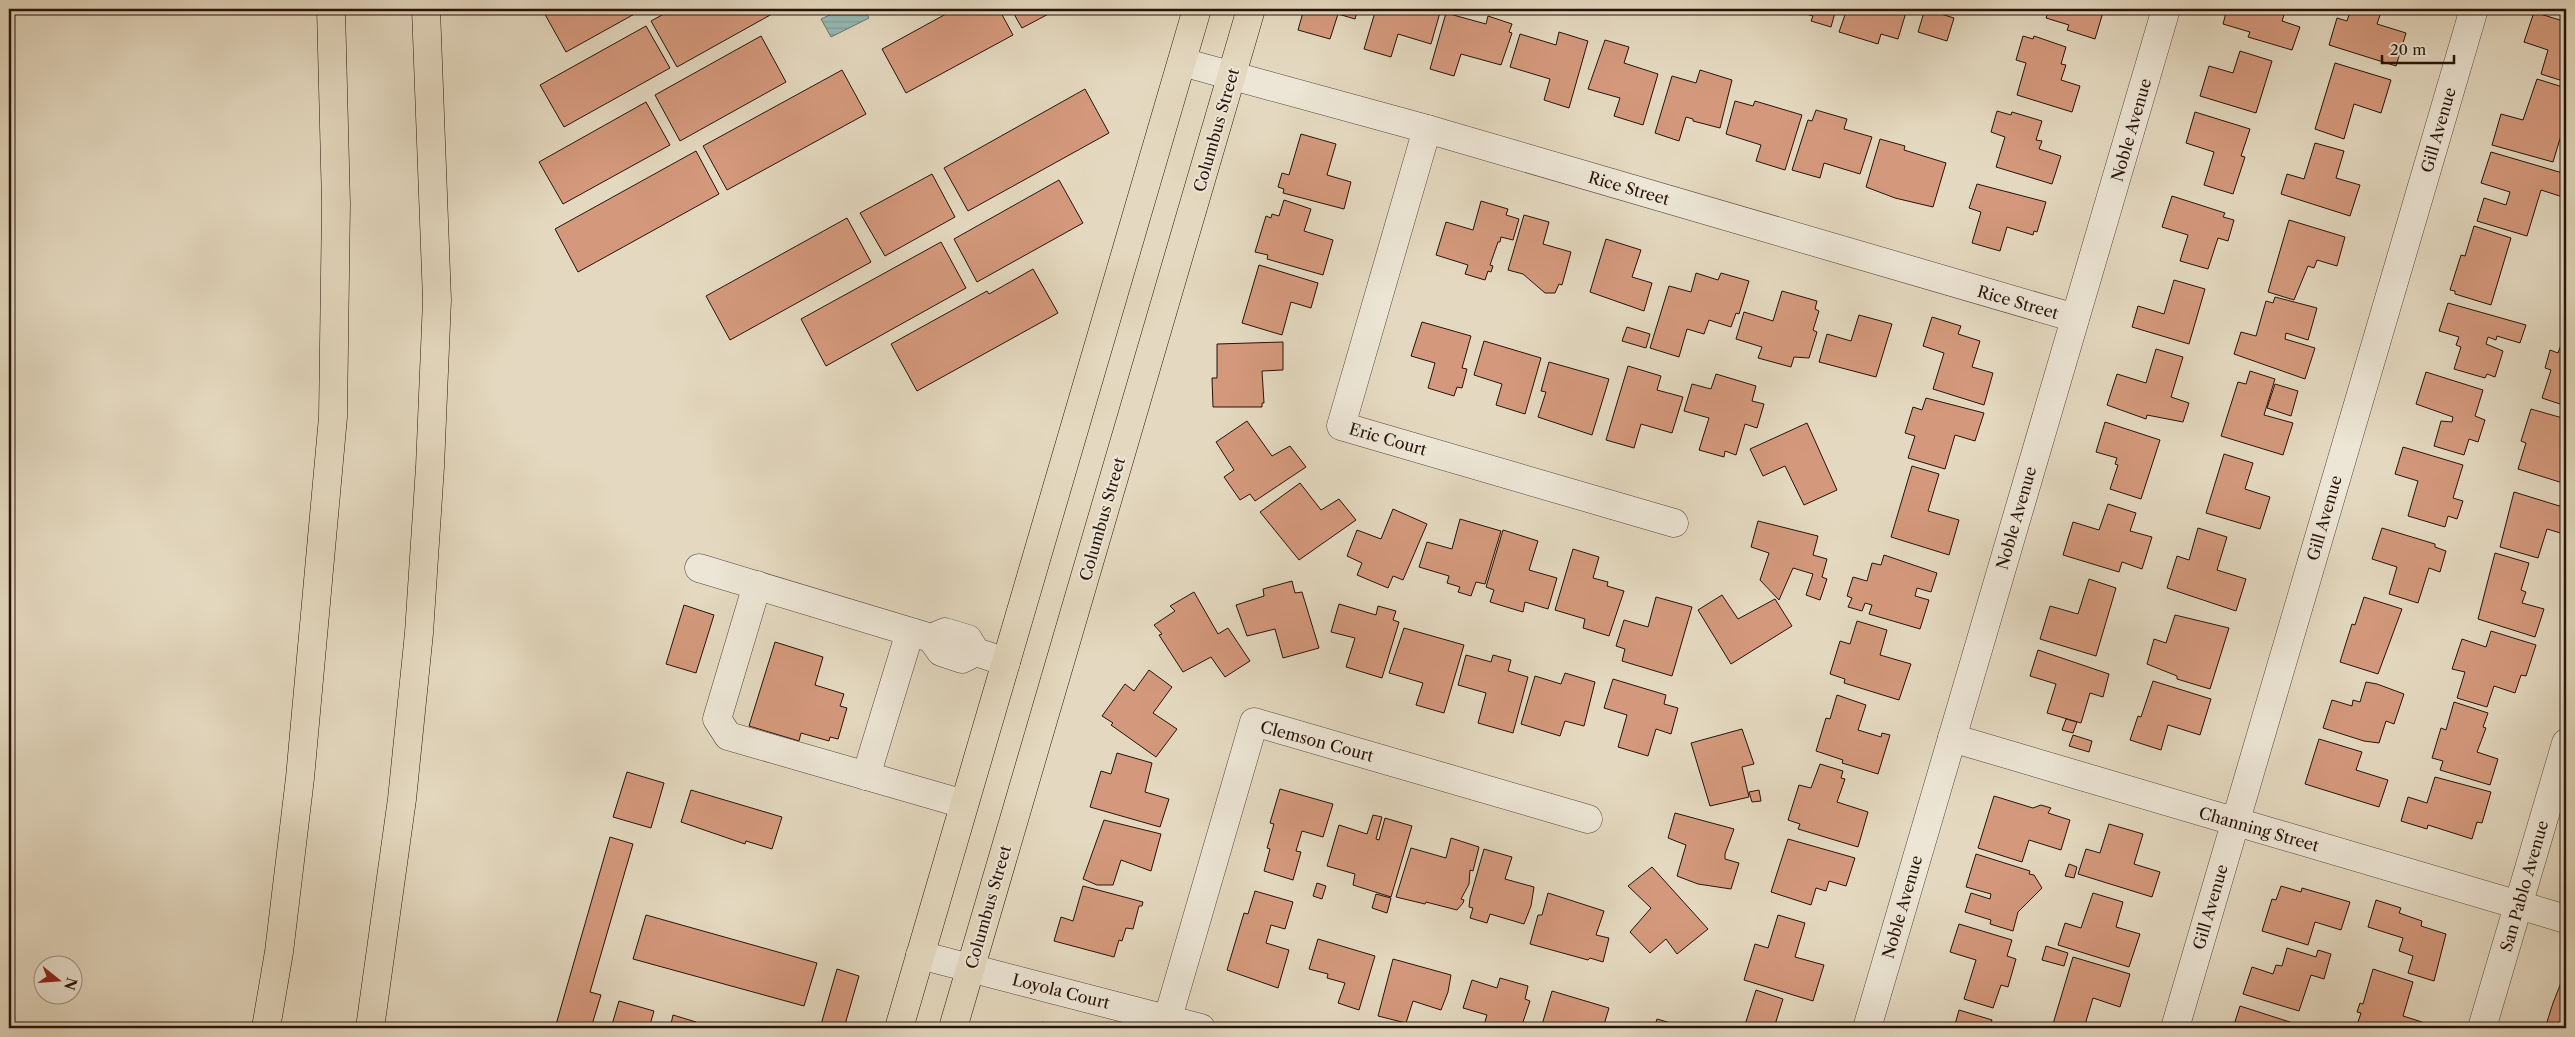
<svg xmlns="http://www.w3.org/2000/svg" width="2575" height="1037" font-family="'Libre Caslon Text',serif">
  <defs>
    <pattern id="water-rules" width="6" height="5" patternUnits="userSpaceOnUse" patternTransform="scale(1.25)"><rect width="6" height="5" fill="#95bab4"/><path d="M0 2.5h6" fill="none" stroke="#809f99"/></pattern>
  </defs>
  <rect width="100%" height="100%" fill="#e4d9c0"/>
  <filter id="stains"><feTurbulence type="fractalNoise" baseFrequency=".004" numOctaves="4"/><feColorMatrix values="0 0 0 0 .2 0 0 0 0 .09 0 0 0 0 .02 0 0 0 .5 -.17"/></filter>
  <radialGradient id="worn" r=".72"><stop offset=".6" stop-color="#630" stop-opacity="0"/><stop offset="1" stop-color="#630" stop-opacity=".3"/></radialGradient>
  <path fill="url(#water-rules)" stroke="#697770" d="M842,9H864L869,18L831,37L821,19Z"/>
  <g fill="#d4997c" stroke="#271309">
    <path d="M542,9H636L638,12L566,52Z"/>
    <path d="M673,9H781L677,67L651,21Z"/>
    <path d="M955,9H999L1013,35L906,93L882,49Z"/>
    <path d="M1011,9H1058L1022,28Z"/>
    <path d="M1304,9H1358L1355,19L1338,14L1330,39L1298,30Z"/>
    <path d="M1376,9H1441L1431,44L1398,34L1391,57L1364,49Z"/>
    <path d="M1788,9H1836L1831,27L1811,21L1813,16Z"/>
    <path d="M1847,9H1907L1898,39L1881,34L1878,44L1839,32Z"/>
    <path d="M1925,9L1954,18L1947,41L1918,32Z"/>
    <path d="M2049,9H2104L2095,39L2067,30L2069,25L2046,18Z"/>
    <path d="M2227,9H2286L2282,21L2300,27L2292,50L2248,37L2250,32L2223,24Z"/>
    <path d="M2351,9H2382L2377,24L2406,33L2396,66L2329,45L2337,18L2347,21Z"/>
    <path d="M2534,12L2566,22V82L2541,74L2548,50L2524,42Z"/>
    <path d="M1446,13L1486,24L1488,16L1512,24L1509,32L1512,33L1501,65L1461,54L1454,76L1430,69Z"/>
    <path d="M646,26L670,68L564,127L540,85Z"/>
    <path d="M1559,32L1588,41L1569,108L1544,100L1550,79L1510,67L1520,34L1556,45Z"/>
    <path d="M761,36L786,82L680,141L655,95Z"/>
    <path d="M2023,36L2033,39L2034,36L2066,47L2061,64L2066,65L2061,80L2080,86L2072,112L2017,95L2026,63L2016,60Z"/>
    <path d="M1605,40L1629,47L1624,63L1658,74L1643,125L1614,116L1620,98L1588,89Z"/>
    <path d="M2240,51L2272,61L2256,113L2200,96L2209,66L2233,73Z"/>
    <path d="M2335,63L2391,80L2381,113L2354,104L2344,139L2315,129Z"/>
    <path d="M842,70L866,114L727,190L703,146Z"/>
    <path d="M1700,70L1732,80L1720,128L1693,121V119L1686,117L1679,141L1655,133L1672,76L1696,83Z"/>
    <path d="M2537,79L2566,88V119L2553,162L2492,145L2501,114L2523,120Z"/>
    <path d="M1085,89L1109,133L968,211L944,168Z"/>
    <path d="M1735,101L1753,106L1755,101L1802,115L1785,170L1756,161L1761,145L1726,134Z"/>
    <path d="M646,102L670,145L563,204L539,162Z"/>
    <path d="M1816,110L1847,119L1844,129L1872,137L1860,174L1824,163L1820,178L1792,170L1808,120L1812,121Z"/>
    <path d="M1997,111L2011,115L2012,112L2042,121L2036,140L2042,141L2039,149L2061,156L2052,184L1996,167L2005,137L1991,132Z"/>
    <path d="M2195,112L2250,129L2241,156L2245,157L2233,194L2204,185L2214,152L2186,143Z"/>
    <path d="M1301,134L1336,144L1327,175L1351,182L1344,209L1283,193L1284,189L1278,187L1282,173L1289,175Z"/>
    <path d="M1880,139L1905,146L1904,150L1946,163L1933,207L1895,198L1866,187Z"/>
    <path d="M2315,143L2344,151L2336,178L2360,185L2350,216L2281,194L2287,174L2304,179Z"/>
    <path d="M696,151L719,194L578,272L555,229Z"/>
    <path d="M2491,152L2566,174V198L2541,190L2527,236L2477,221L2484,198L2506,205L2510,192L2481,183Z"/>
    <path d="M932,174L955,217L885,256L860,213Z"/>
    <path d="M1059,180L1083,223L977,282L954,239Z"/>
    <path d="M1977,184L2046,202L2037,232L2034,231L2033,235L2007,227L2000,251L1972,243L1981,212L1969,208Z"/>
    <path d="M2172,196L2225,213L2223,217L2234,220L2228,241L2218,238L2208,269L2180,261L2188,235L2162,227Z"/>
    <path d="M1284,200L1311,209L1304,231L1333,240L1323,275L1267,259L1268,255L1255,252L1266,216L1271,218L1272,214L1279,216Z"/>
    <path d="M1481,201L1508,209L1506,215L1519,219L1513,240L1501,237L1500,242H1498L1490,265L1493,266L1491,272L1488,271L1485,280L1465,274L1468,265L1436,255L1446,222L1473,230Z"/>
    <path d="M1524,215L1549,222L1543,244L1571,252L1562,285L1559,284L1555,293H1545L1523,274L1508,270Z"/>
    <path d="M847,218L871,262L730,340L706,296Z"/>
    <path d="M2289,220L2345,237L2337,266L2317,260L2314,268L2308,266L2294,300L2268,292Z"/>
    <path d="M2474,226L2511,238L2491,305L2455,294V291L2450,290L2461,255L2465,256Z"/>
    <path d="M1606,239L1641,250L1632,277L1652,283L1644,311L1590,292Z"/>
    <path d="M941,242L966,288L826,366L801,319Z"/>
    <path d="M1259,265L1318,283L1311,308L1291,302L1282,335L1242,323Z"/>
    <path d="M1033,269L1058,313L917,391L891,344L987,291L989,294Z"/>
    <path d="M1696,273L1718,280L1721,273L1749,281L1739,314L1736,313L1731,327L1709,320L1704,334L1687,329L1679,357L1650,348L1669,286L1691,292Z"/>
    <path d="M2174,280L2205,289L2189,344L2132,327L2138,306L2164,314Z"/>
    <path d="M1782,291L1817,301L1815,309L1819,311L1813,330L1817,332L1809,358L1794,357L1791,367L1758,358L1762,347L1736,339L1744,312L1773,321Z"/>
    <path d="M2275,297L2317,308L2308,340L2286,333L2285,339L2315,348L2305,379L2234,354L2241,332L2256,336L2266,301L2273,303Z"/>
    <path d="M2448,303L2526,325L2520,343L2497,336L2496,340L2488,337L2486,344L2503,351L2495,377L2487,374L2485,378L2454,369L2461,347L2456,345L2459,337L2439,331Z"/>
    <path d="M1859,315L1892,324L1876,377L1819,362L1827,334L1851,341Z"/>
    <path d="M1932,317L1961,326L1958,334L1980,341L1972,367L1993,373L1984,405L1933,389L1944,353L1923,346Z"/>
    <path d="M1422,322L1471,336L1462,368L1467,369L1462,388L1457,387L1454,396L1428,388L1435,363L1411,356Z"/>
    <path d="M1627,327L1650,334L1646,348L1622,341Z"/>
    <path d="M2565,334H2566V406L2542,398L2551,370L2545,368L2550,350L2558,353Z"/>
    <path d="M1484,341L1541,358L1525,414L1496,405L1502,384L1474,375Z"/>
    <path d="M1283,342V370L1262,371L1264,403H1262V407H1213L1212,378H1217V344Z"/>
    <path d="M2156,349L2183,357L2171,397L2189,403L2183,422L2147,415L2146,419L2107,405L2117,374L2146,383Z"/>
    <path d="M1549,362L1609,379L1592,435L1538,417L1546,392L1541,391Z"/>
    <path d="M1628,366L1661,376L1657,390L1683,397L1672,433L1641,424L1634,448L1606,440Z"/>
    <path d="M2250,371L2275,379L2264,415L2293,423L2283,455L2221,436L2238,382L2246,384Z"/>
    <path d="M2426,372L2483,390L2475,416L2485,420L2478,442L2469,439L2464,455L2434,446L2441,421L2452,422L2453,417L2416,404Z"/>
    <path d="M1716,374L1756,386L1752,401L1764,404L1757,428L1745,424L1736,455L1725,451L1724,457L1699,450L1709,418L1684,411L1692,384L1711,389Z"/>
    <path d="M2275,384L2298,391L2291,416L2267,408Z"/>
    <path d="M1926,398L1984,413L1975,441L1955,435L1945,469L1908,458L1915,436L1905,433L1913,407L1922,410Z"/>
    <path d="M2531,409L2566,419V484L2518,469L2526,443L2521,441Z"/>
    <path d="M1247,421L1272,456L1290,446L1306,467L1255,501L1250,494L1240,500L1224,477L1234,470L1216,442Z"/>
    <path d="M2105,422L2160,440L2141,499L2110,489L2118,465L2115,464L2117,458L2096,452Z"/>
    <path d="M1807,423L1837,490L1804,505L1785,466L1763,476L1750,449Z"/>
    <path d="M2403,447L2463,465L2453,498L2463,501L2457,519L2448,516L2445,527L2408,516L2418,481L2395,474Z"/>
    <path d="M2224,454L2253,463L2245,489L2270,497L2260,529L2206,513Z"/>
    <path d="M1912,466L1939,474L1928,511L1959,520L1949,555L1891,537Z"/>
    <path d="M1300,483L1321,510L1339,499L1356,520L1299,560L1260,512Z"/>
    <path d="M2514,492L2566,508L2564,534L2547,529L2538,558L2500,547Z"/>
    <path d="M2108,504L2136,513L2130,531L2152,537L2142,569L2122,562L2119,572L2063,555L2073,522L2099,530Z"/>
    <path d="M1393,509L1427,524L1403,580L1393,576L1388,588L1357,575L1362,563L1347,556L1357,530L1381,539Z"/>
    <path d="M1460,519L1501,531L1485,584L1476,582L1471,596L1458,592L1460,587L1447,583L1449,576L1419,567L1427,542L1452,549Z"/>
    <path d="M1758,521L1818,536L1813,555L1827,559L1822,577L1827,579L1820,600L1806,595L1813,574L1793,568L1779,600L1760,580L1769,553L1751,547Z"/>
    <path d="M2198,528L2227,537L2217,570L2246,579L2236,611L2167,588L2177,556L2189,560Z"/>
    <path d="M2382,528L2435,544V547L2446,551L2440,572L2429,568L2418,603L2389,594L2397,567L2372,559Z"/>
    <path d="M1503,530L1538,541L1529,570L1557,578L1548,609L1525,602L1523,612L1490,602L1494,590L1486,587Z"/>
    <path d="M1573,549L1599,557L1593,578L1608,582L1607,586L1624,591L1609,636L1583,628L1585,619L1555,610Z"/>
    <path d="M2495,553L2529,563L2521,590L2526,592L2522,603L2544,609L2535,637L2478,619Z"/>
    <path d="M1884,555L1937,573L1931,592L1917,588L1915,596L1929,600L1920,629L1869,614L1872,605L1865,603L1862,611L1848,607L1852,598L1847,596L1853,577L1867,581L1872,563L1881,565Z"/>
    <path d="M2089,579L2116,588L2096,656L2040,639L2050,606L2078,614Z"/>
    <path d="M1292,581L1295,593L1302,592L1319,648L1283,658L1275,629L1247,636L1236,605L1264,596L1263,589Z"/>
    <path d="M1194,592L1218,634L1228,628L1250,661L1225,677L1211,657L1183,672L1159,635L1162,634L1154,625L1175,611L1170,606Z"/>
    <path d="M1722,595L1738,619L1775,599L1792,626L1731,664L1698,610Z"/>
    <path d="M1656,597L1692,607L1672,676L1622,661L1625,649L1616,646L1624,620L1648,627Z"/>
    <path d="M2364,597L2402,609L2378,674L2340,662L2352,624L2355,625Z"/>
    <path d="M1339,604L1376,615L1378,606L1396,611L1393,620L1399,622L1382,678L1346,667L1355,638L1331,632Z"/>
    <path d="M684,605L714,615L696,673L666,664Z"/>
    <path d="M2175,615L2229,628L2210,689L2177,679V676L2147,664L2154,639L2166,643Z"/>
    <path d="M1857,621L1887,630L1880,655L1911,664L1899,700L1844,683L1845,679L1830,674L1840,641L1850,644Z"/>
    <path d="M1404,628L1464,645L1444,713L1416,705L1423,683L1389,673Z"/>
    <path d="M2491,631L2536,645L2526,676L2521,675L2515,693L2494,686L2487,707L2457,698L2465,672L2452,669L2462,639L2486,647Z"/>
    <path d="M775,642L823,657L815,685L844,694L840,706L847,708L838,739L830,737L829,741L801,733L799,741L749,726Z"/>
    <path d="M2038,650L2109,674L2103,697L2090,693L2081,723L2047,713L2056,684L2030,676Z"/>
    <path d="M1466,655L1491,662L1493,655L1511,660L1508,671L1528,677L1513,733L1478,723L1486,693L1458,685Z"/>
    <path d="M1149,670L1172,687L1153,713L1177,729L1156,757L1111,725L1113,723L1102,716L1125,684L1134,691Z"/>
    <path d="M1565,673L1595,682L1584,726L1565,721L1560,736L1521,724L1535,676L1561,684Z"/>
    <path d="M1613,679L1666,695L1664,704L1678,708L1671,734L1656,729L1648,756L1618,747L1627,715L1604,708Z"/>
    <path d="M2153,681L2211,699L2200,735L2168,725L2161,750L2130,740L2138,716L2141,717Z"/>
    <path d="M2366,682L2377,684L2404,694L2394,724L2386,721L2379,743L2364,741L2323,728L2332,700L2352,706L2353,700L2360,702Z"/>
    <path d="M1837,695L1866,705L1858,730L1881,737L1882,733L1890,735L1878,774L1842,763L1843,760L1816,751L1826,718L1830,719Z"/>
    <path d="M2454,702L2488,713L2483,727L2486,728L2477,752L2498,759L2490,785L2440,770L2443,761L2432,758L2441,728L2446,730Z"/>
    <path d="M2066,719L2077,722L2073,733L2062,730Z"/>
    <path d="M1742,729L1754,764L1742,767L1749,797L1710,806L1691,743Z"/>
    <path d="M2073,735L2092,741L2089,752L2069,746Z"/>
    <path d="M2319,739L2362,752L2356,770L2388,780L2379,807L2305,784Z"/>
    <path d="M1117,753L1152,763L1145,792L1169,799L1160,827L1090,807L1101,771L1111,774Z"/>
    <path d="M1820,764L1843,771L1841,778L1845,779L1837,802L1868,812L1858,847L1798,829L1800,824L1788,820L1799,785L1811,788Z"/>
    <path d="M627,772L664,783L651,828L613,817Z"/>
    <path d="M2435,777L2491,792L2482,823L2477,822L2472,839L2428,825L2427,829L2401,821L2408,797L2427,803Z"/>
    <path d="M1280,789L1333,804L1323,837L1302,831L1296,851L1301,852L1293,880L1264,871L1270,849L1267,848L1274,824L1270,823Z"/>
    <path d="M691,790L782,817L772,849L746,841L745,844L681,822Z"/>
    <path d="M1759,790L1761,801L1752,802L1749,792Z"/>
    <path d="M1994,796L2033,808L2041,805L2051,808L2048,813L2070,820L2061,850L2029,840L2022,862L1978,848Z"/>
    <path d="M1675,813L1734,829L1725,854V859L1739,863L1731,889L1698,884L1677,876L1686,845L1668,838Z"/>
    <path d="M1373,815L1382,817L1376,839L1379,840L1385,818L1412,826L1391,897L1353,885L1355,874L1327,866L1339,825L1367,834Z"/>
    <path d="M1104,820L1161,834L1151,871L1121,860L1113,885H1097L1083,879Z"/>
    <path d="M2109,824L2143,834L2134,864L2160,872L2152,897L2078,874L2086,849L2100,853Z"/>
    <path d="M610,837L633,844L590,992L601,995L591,1028H555Z"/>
    <path d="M1451,838L1479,847L1473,871L1470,870L1469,884L1461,899L1464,900L1463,903L1457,910L1426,902L1425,904L1396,897L1411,848L1446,858Z"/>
    <path d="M1788,839L1855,858L1846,886L1829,881L1826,891L1816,888L1811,905L1771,892Z"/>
    <path d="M1484,849L1512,857L1505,879L1534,887L1531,906L1524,924L1490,914L1487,923L1470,918L1473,908L1469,907L1470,898Z"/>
    <path d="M1976,854L2030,871L2029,874L2034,875L2042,888L2018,912L2013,931L1990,924L1991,920L1965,912L1971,893L1990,899L1991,894L1966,887Z"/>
    <path d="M2069,864L2077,867L2074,878L2065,876Z"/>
    <path d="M1652,867L1708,929L1677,954L1666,939L1650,953L1630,932L1651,908L1628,886Z"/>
    <path d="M1317,883L1326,886L1322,899L1313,896Z"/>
    <path d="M1083,886L1143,902L1142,906H1139L1133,929L1126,928L1122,941L1119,940L1114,957L1054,941L1061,917L1073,921Z"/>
    <path d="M2281,886L2301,892L2302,888L2350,902L2341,930L2315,922L2308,945L2262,931L2272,899L2276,900Z"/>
    <path d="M1255,891L1293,902L1285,929L1271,925L1266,943L1289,950L1278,988L1227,970L1244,913L1248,914Z"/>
    <path d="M1548,893L1604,911L1596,935L1609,938L1603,962L1590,958L1588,960L1530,944L1538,915H1542Z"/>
    <path d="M2093,893L2123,902L2116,927L2140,934L2129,967L2058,945L2065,923L2081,928Z"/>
    <path d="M1376,894L1391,898L1387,913L1372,908Z"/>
    <path d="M2376,900L2401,908L2399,913L2422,921L2421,926L2446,934L2434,981L2408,973L2413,956L2399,951L2403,938L2368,927Z"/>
    <path d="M646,915L817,963L804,1006L633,959Z"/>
    <path d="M1778,915L1805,923L1795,957L1824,965L1813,1001L1744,980L1755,944L1768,948Z"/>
    <path d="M1959,924L2012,940L2007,956L2016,959L2008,987L2001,985L1993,1008L1964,999L1976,960L1950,952Z"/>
    <path d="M1318,939L1375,956L1359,1010L1338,1003L1345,983L1327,978L1328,974L1309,969Z"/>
    <path d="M2046,946L2068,953L2064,966L2042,960Z"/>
    <path d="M2287,948L2316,957L2318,950L2331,954L2324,979L2311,975L2299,1011L2243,994L2252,967L2273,974L2276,965L2282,966Z"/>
    <path d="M2073,957L2130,974L2120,1007L2093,998L2084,1028H2066L2053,1024Z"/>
    <path d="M1393,959L1451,975L1448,992L1441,1010L1413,1001L1406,1023L1378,1016Z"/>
    <path d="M837,969L859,976L844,1028H820Z"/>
    <path d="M2373,969L2413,982L2403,1016L2422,1022L2421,1028H2362L2364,1024L2358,1022L2361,1013L2357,1012L2360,1003L2363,1004Z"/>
    <path d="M2566,970V1028H2545L2553,1003Z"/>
    <path d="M1500,978L1528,986L1525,999L1530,1001L1521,1028H1483L1487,1015L1463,1008L1472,980L1497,988Z"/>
    <path d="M1756,990L1783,999L1774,1028H1744Z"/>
    <path d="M1552,991L1609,1008L1603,1028H1541Z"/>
    <path d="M619,1001L654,1011L649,1028H611Z"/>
    <path d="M2240,1006L2296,1024L2295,1028H2233Z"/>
    <path d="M1959,1010L1992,1020L1991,1023L2004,1028H1954Z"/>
    <path d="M673,1015L696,1022L694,1028H670Z"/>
    <path d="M1657,1019L1688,1028H1654Z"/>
    <path d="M1042,1022L1061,1028H1040Z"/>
    <path d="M1625,1024L1637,1028H1624Z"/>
  </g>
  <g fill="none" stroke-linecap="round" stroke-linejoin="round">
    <defs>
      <g id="minor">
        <path d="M1182,62L1427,129L2075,318"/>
        <path d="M1427,129L1341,426L1674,523"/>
        <path d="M699,568L931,638"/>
        <path d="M757,585L717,719L728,736L964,804"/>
        <path d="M976,652L962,659L941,652L931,638L945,632L968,639L976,652L1006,662"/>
        <path d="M1952,738L2566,919"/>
        <path d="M866,776L910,632"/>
        <path d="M920,955L1201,1028"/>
        <path d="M1165,1028L1254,722L1588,819"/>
        <path d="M1867,1028L2166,9"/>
        <path d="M2175,1028L2474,9"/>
        <path d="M2482,1028L2566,743"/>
      </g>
      <g id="major">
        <path d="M899,1028L1197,9"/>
        <path d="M953,1028L1251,9"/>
      </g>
      <g id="highway">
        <path d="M266,1028L279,952L300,778L333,417L336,204L331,9"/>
        <path d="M370,1028L402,799L419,633L430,467L437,300L426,9"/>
      </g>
    </defs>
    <use href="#minor" stroke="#564437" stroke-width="29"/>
    <use href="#major" stroke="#271309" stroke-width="29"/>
    <use href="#highway" stroke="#271309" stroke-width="29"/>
    <use href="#minor" stroke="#ede6d6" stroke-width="28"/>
    <use href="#major" stroke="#e4d9c0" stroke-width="28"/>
    <use href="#highway" stroke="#e4d9c0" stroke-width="28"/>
  </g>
  <g text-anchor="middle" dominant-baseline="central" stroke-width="4" stroke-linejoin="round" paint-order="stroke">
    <g font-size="16" fill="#271309" stroke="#ede6d6">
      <text transform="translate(1216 130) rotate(-74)">Columbus Street</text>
      <text transform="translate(2131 130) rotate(-74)">Noble Avenue</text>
      <text transform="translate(2438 130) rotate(-74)">Gill Avenue</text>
      <text transform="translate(1629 188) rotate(16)">Rice Street</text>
      <text transform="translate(2018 302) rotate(16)">Rice Street</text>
      <text transform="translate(1388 439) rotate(16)">Eric Court</text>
      <text transform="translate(2016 518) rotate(-74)">Noble Avenue</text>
      <text transform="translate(2324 518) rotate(-74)">Gill Avenue</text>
      <text transform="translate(1102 519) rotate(-74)">Columbus Street</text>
      <text transform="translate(1317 741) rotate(15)">Clemson Court</text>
      <text transform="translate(2259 829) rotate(16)">Channing Street</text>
      <text transform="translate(2524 886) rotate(-74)">San Pablo Avenue</text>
      <text transform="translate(988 907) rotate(-74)">Columbus Street</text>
      <text transform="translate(1902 907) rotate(-74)">Noble Avenue</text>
      <text transform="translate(2210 907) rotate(-74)">Gill Avenue</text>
      <text transform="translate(1061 991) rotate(14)">Loyola Court</text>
    </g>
  </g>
  <rect width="2575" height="1037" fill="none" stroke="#e4d9c0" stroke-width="30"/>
  <rect x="10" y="10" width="2555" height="1017" fill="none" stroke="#271309" stroke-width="2.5"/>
  <rect x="15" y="15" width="2545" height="1007" fill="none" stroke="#271309"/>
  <g transform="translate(58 980) rotate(107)"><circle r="24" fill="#ede6d6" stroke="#9e9284"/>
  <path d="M0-4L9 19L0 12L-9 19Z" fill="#8f2418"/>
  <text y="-8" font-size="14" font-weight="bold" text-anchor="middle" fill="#271309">N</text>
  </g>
  <path d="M2382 55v8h72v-8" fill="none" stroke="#271309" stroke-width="2.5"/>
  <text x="2390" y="55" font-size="15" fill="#271309" stroke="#ede6d6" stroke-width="4" paint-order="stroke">20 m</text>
  <rect width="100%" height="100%" filter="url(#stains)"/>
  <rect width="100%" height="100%" fill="url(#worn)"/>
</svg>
